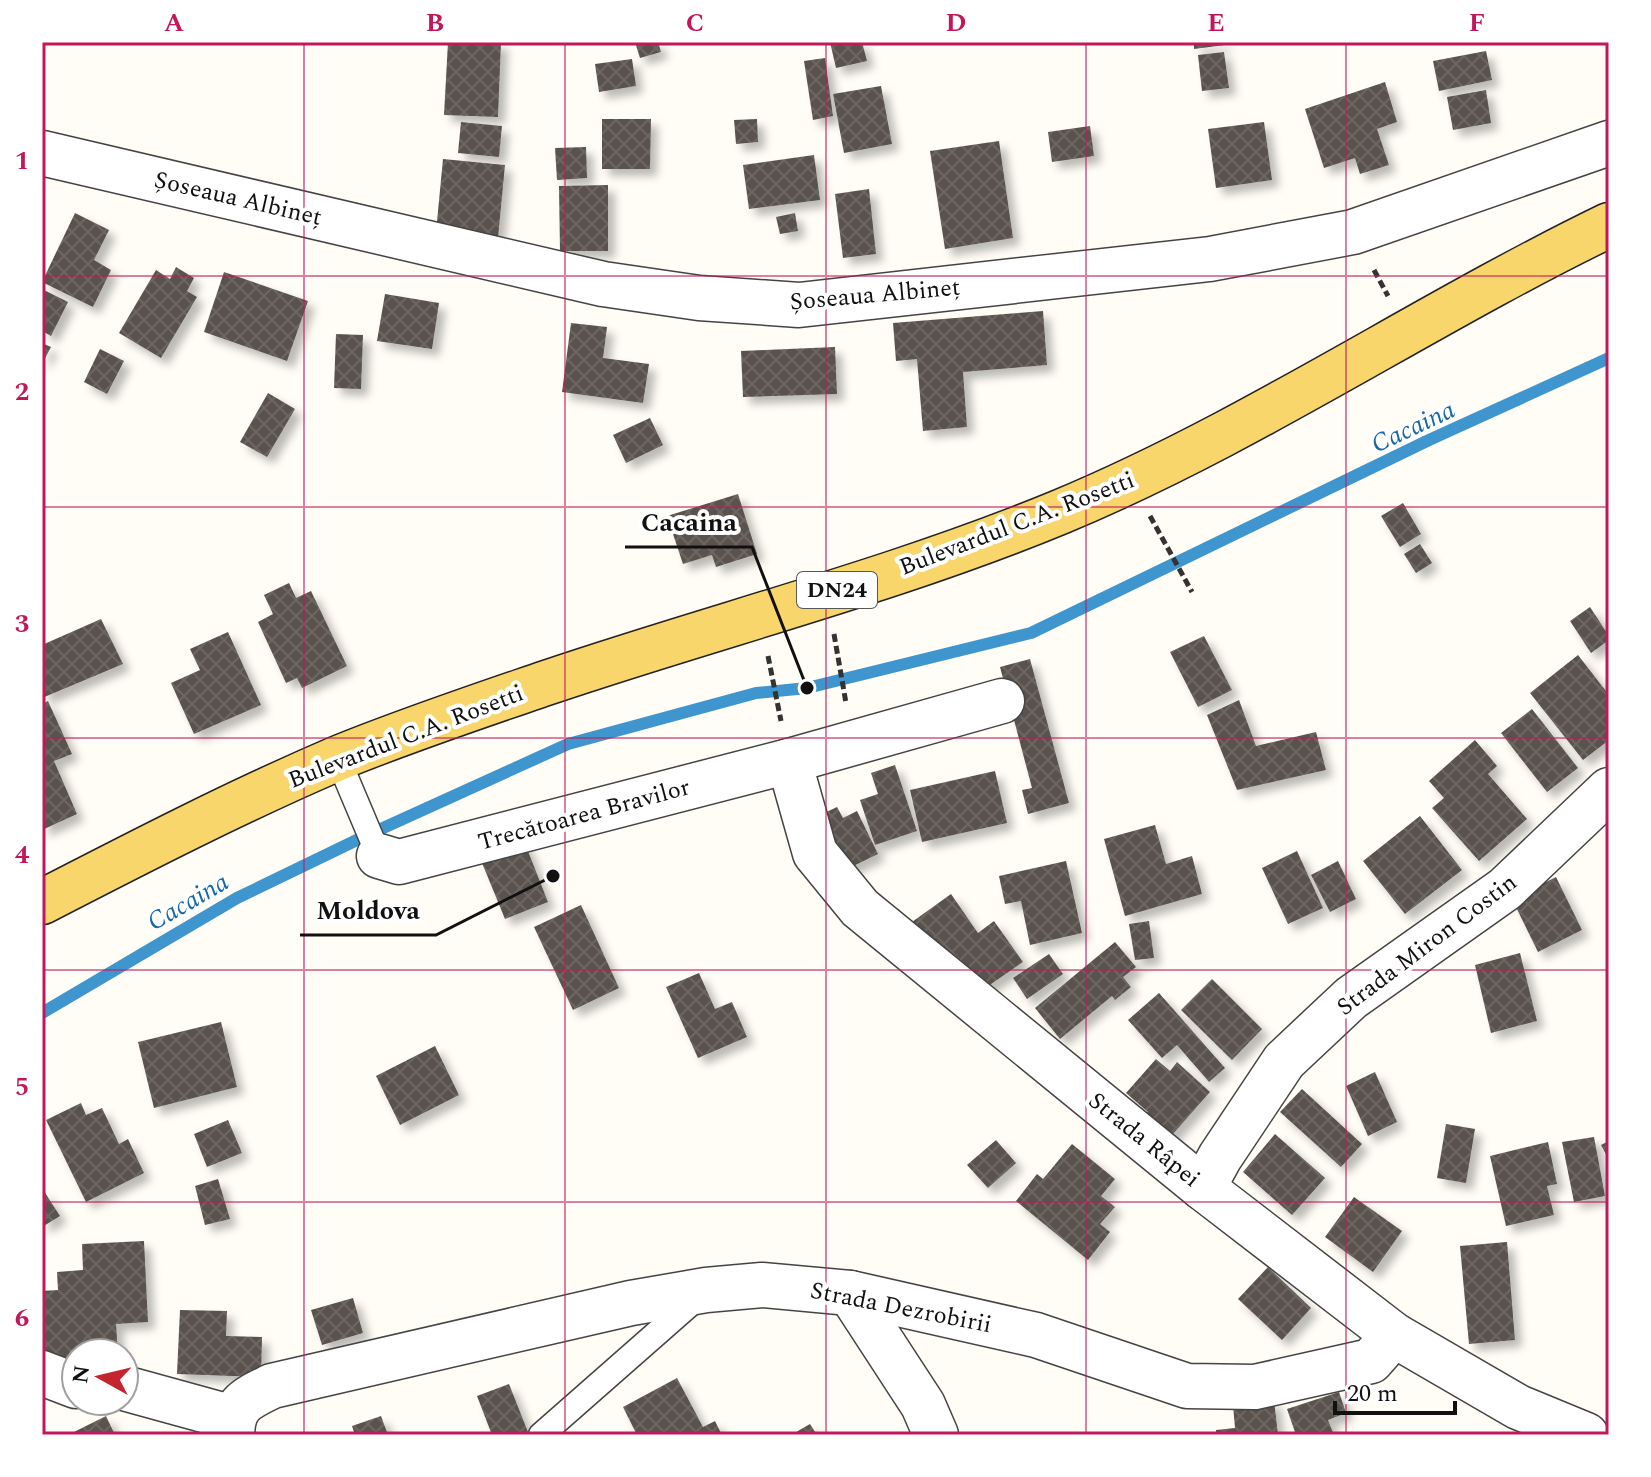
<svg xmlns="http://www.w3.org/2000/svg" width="1651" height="1477" font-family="Spectral,serif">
  <defs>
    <pattern id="building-cross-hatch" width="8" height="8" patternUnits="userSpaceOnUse" patternTransform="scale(2)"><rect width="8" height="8" fill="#5a524d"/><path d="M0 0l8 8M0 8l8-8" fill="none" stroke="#6d6662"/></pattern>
    <filter id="shadow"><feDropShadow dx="7" dy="7" stdDeviation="4" flood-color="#0004"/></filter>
  </defs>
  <rect width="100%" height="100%" fill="#fffdf5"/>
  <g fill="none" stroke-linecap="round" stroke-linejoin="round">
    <path stroke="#3f96cf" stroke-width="12" d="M42,1013L237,898L361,838L568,744L756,693L807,688L1031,633L1429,440L1609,358"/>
  </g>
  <g fill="url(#building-cross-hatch)" filter="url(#shadow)">
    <path d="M448,42H501L498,117L444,115Z"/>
    <path d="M635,42H658L661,52L640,58Z"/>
    <path d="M830,42H862L867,61L836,68Z"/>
    <path d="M1194,42H1224L1225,45L1194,49Z"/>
    <path d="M1486,51L1492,80L1439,91L1433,61Z"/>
    <path d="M1224,52L1229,88L1202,91L1198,55Z"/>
    <path d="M825,58L833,116L813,120L804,61Z"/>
    <path d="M632,59L636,86L599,92L595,64Z"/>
    <path d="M1385,82L1397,122L1377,129L1389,165L1360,174L1355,158L1324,168L1305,109Z"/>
    <path d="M881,86L892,144L844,153L833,94Z"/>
    <path d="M1486,90L1491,123L1453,130L1447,97Z"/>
    <path d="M602,119H651L650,169H602Z"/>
    <path d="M757,119L758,142L736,144L734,120Z"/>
    <path d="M461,122L502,126L499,157L458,153Z"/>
    <path d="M1264,122L1272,180L1216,188L1208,129Z"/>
    <path d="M1090,126L1094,156L1052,162L1048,132Z"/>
    <path d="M999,141L1013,238L945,249L930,151Z"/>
    <path d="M586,147L587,178L557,180L555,148Z"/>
    <path d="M814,155L820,200L749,209L743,165Z"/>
    <path d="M443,159L505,165L498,238L436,232Z"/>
    <path d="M608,185V251H560L559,186Z"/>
    <path d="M869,189L876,254L843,258L835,194Z"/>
    <path d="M75,213L109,230L94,260L111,270L93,307L42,282Z"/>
    <path d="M795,213L798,231L780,234L776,217Z"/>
    <path d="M176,267L194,278L187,291L197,297L161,358L119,333L156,270L170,279Z"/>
    <path d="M224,272L308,301L287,361L204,332Z"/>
    <path d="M42,289L68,302L51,336L42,331Z"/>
    <path d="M385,294L439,303L432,349L377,341Z"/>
    <path d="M1043,311L1047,365L963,372L967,427L923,431L917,359L896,361L893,323Z"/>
    <path d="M571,323L607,327L603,358L649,364L643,403L562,392Z"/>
    <path d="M336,334L363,335L361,389L334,388Z"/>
    <path d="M42,343L51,347L42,364Z"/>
    <path d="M835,347L837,394L743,397L741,351Z"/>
    <path d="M100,349L124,361L107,394L84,382Z"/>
    <path d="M268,393L295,409L267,457L240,442Z"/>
    <path d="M650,418L663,445L626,463L613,435Z"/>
    <path d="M738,494L757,554L716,567L712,555L683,564L667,516Z"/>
    <path d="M1403,503L1421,534L1400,547L1381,516Z"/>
    <path d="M1420,544L1432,563L1416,573L1404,554Z"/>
    <path d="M289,583L296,598L311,591L347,666L302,688L297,678L286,683L258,622L273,614L264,595Z"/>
    <path d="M1590,607L1609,636V640L1591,653L1570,621Z"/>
    <path d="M101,619L123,664L42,698V645Z"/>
    <path d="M228,632L261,705L194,734L171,683L200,670L190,649Z"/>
    <path d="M1204,636L1232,690L1198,707L1170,652Z"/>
    <path d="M1578,655L1609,695V740L1583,760L1530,693Z"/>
    <path d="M1030,659L1069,803L1028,814L1022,790L1032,788L1000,667Z"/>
    <path d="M1239,700L1256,746L1316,732L1326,770L1237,790L1207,715Z"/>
    <path d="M48,701L72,754L54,761L77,814L42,830V704Z"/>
    <path d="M1532,709L1578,768L1547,792L1501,733Z"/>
    <path d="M1475,740L1497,766L1488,774L1527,819L1479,861L1432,808L1444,798L1429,781Z"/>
    <path d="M895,765L917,831L875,845L860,800L878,794L871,773Z"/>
    <path d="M995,771L1007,823L922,842L910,790Z"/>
    <path d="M837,807L843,818L857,811L878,854L841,872L814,818Z"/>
    <path d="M1420,816L1462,870L1405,914L1363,861Z"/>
    <path d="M1155,825L1166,864L1192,856L1202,894L1125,916L1104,839Z"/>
    <path d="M524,841L548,902L505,919L480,858Z"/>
    <path d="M1297,851L1323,908L1288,924L1262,868Z"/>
    <path d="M1066,861L1082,933L1030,945L1021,901L1005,904L999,876Z"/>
    <path d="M1338,861L1356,899L1330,912L1311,875Z"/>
    <path d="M1556,877L1582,930L1538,952L1512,899Z"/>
    <path d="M951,894L978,933L994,921L1023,962L978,993L912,922Z"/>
    <path d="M581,905L619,988L573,1010L534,927Z"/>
    <path d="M1149,921L1154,958L1135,960L1129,924Z"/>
    <path d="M1115,942L1136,967L1123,977L1131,987L1115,1000L1112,996L1060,1039L1035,1008Z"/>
    <path d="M1520,953L1537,1021L1491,1033L1475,965Z"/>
    <path d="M1049,954L1063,974L1027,999L1013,978Z"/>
    <path d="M699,973L715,1009L732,1002L747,1037L698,1058L666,987Z"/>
    <path d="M1212,979L1262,1029L1232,1060L1181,1010Z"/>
    <path d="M1159,993L1225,1068L1209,1082L1177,1045L1162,1058L1128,1020Z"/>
    <path d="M221,1022L237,1087L154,1108L138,1042Z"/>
    <path d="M435,1046L459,1095L400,1125L376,1076Z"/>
    <path d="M1156,1059L1170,1071L1177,1062L1210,1092L1165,1143L1140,1120L1148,1112L1126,1093Z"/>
    <path d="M1375,1072L1397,1122L1368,1136L1346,1086Z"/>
    <path d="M1302,1089L1362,1144L1341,1167L1280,1112Z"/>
    <path d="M81,1103L86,1115L102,1108L119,1144L128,1139L144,1173L86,1202L46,1120Z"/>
    <path d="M228,1120L242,1153L207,1167L194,1134Z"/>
    <path d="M1446,1124L1475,1129L1466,1183L1437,1178Z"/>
    <path d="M1275,1134L1325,1178L1292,1215L1243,1172Z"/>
    <path d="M1594,1137L1605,1196L1574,1202L1562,1142Z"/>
    <path d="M996,1140L1016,1163L988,1188L967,1165Z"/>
    <path d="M1609,1141V1160L1601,1145Z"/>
    <path d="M1548,1142L1557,1184L1547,1186L1554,1215L1506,1226L1490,1156Z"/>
    <path d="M1072,1144L1115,1179L1101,1196L1115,1207L1100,1224L1110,1232L1088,1260L1016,1201L1037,1174L1043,1179Z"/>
    <path d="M218,1179L230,1219L205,1225L195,1186Z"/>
    <path d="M42,1188L60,1216L42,1227Z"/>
    <path d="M1354,1197L1402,1231L1373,1272L1325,1237Z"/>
    <path d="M144,1241L148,1322L116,1324L118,1353H76V1358L43,1360L42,1291L58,1290L57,1272L83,1270L82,1244Z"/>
    <path d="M1507,1242L1515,1340L1469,1344L1460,1246Z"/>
    <path d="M1268,1267L1311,1308L1282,1340L1238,1299Z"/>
    <path d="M353,1298L363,1333L322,1345L311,1310Z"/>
    <path d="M180,1310L227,1311L226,1336L262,1337L261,1377L177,1374Z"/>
    <path d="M677,1378L703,1427L715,1421L722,1435H637L623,1407Z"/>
    <path d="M509,1384L528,1432L520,1435H492L477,1396Z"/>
    <path d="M1339,1392L1346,1413L1328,1420L1334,1435H1296L1287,1409Z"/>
    <path d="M1274,1400L1278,1435H1216V1430L1235,1428L1233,1405Z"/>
    <path d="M106,1416L115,1435H68Z"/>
    <path d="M381,1416L388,1435H355L352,1426Z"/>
    <path d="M810,1424L817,1435H791Z"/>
  </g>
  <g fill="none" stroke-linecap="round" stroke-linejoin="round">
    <defs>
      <g id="lane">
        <path d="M338,759L379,856"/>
        <path d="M541,1435L698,1297"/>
      </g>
      <g id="street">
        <path d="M42,153L603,284L699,298L799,305L1210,259L1353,232L1609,143"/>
        <path d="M789,761L815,853L860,908L1203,1188L1394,1335L1518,1407L1586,1435"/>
        <path d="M379,856L399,862L789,761L1002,701"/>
        <path d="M1203,1188L1220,1157L1284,1061L1351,998L1505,889L1609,790"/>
        <path d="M850,1293L923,1405L936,1435"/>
        <path d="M42,1373L76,1386"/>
        <path d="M124,1388L233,1418"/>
        <path d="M232,1435C233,1403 246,1399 272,1386L631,1303L706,1290L762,1285L850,1293L1036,1335L1187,1386L1255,1387L1371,1361L1394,1335"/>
      </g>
      <path id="primary" d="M42,902C139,852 236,802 336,759C404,731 476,707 546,683C717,625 893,581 1060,512C1252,432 1423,315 1609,225"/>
    </defs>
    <use href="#lane" stroke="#444" stroke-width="27"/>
    <use href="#street" stroke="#444" stroke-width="47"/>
    <use href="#primary" stroke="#222" stroke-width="47"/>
    <g stroke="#333" stroke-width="5" stroke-dasharray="8 4" stroke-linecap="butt">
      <path d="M1374,270L1388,296"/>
      <path d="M1150,516L1192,592"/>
      <path d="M834,634L846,703"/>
      <path d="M768,656L781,721"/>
    </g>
    <use href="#lane" stroke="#fff" stroke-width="24"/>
    <use href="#street" stroke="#fff" stroke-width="44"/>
    <use href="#primary" stroke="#f9d66b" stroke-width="44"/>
  </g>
  <path fill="none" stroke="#c2185b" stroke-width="2" stroke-opacity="0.55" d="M304,42V1435M565,42V1435M826,42V1435M1086,42V1435M1346,42V1435M42,276H1609M42,507H1609M42,738H1609M42,970H1609M42,1202H1609"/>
  <g text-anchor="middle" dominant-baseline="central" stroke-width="8" stroke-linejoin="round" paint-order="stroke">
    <rect fill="#fff" stroke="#585858" stroke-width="2" x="797" y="572" width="80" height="36" rx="6"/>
    <g font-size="22" font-weight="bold" fill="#111">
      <text x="837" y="590">DN24</text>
    </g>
    <g font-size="24" fill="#111" stroke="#fff">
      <text transform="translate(238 199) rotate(13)">Șoseaua Albineț</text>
      <text transform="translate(875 295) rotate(-5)">Șoseaua Albineț</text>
      <text transform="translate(1017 524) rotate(-21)">Bulevardul C.A. Rosetti</text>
      <text transform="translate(406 737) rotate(-21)">Bulevardul C.A. Rosetti</text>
      <text transform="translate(584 815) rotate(-15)">Trecătoarea Bravilor</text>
      <text transform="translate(1427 945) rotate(-37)">Strada Miron Costin</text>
      <text transform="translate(1144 1140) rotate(39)">Strada Râpei</text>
      <text transform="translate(901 1308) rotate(11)">Strada Dezrobirii</text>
    </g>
    <g font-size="26" font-style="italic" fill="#1768a6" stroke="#fff">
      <text transform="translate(1413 427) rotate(-25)">Cacaina</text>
      <text transform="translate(188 902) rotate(-30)">Cacaina</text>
    </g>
  </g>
  <path fill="none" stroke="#111" stroke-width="3" d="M807 688L752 547H625M553 876L436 935H300"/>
  <g fill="#111" stroke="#fff" stroke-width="3">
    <circle cx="807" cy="688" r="8"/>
    <circle cx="553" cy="876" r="8"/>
  </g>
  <g font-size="26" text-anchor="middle" font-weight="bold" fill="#111" stroke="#fff" stroke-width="8" stroke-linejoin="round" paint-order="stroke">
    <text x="689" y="531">Cacaina</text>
    <text x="368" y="919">Moldova</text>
  </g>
  <rect width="1651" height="1477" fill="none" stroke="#ffffff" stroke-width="88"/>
  <g transform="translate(100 1377) rotate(278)"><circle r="38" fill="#ffffff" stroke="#a0a0a0" stroke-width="2"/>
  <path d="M0-6L14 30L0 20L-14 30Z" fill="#c4262e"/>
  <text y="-12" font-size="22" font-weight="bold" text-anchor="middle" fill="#111111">N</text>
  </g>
  <path d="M1335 1401v12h120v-12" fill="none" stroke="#111111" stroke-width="4"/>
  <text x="1347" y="1401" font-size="24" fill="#111111" stroke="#ffffff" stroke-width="6" paint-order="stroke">20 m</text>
  <rect x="44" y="44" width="1563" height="1389" fill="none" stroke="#c2185b" stroke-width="3"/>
  <g font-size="26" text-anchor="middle" font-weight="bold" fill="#c2185b">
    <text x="174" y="31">A</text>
    <text x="435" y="31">B</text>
    <text x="695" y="31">C</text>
    <text x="956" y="31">D</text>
    <text x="1216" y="31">E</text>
    <text x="1477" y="31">F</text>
    <text x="22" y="169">1</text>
    <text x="22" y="400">2</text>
    <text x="22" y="632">3</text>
    <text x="22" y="863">4</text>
    <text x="22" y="1095">5</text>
    <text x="22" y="1326">6</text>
  </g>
</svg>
